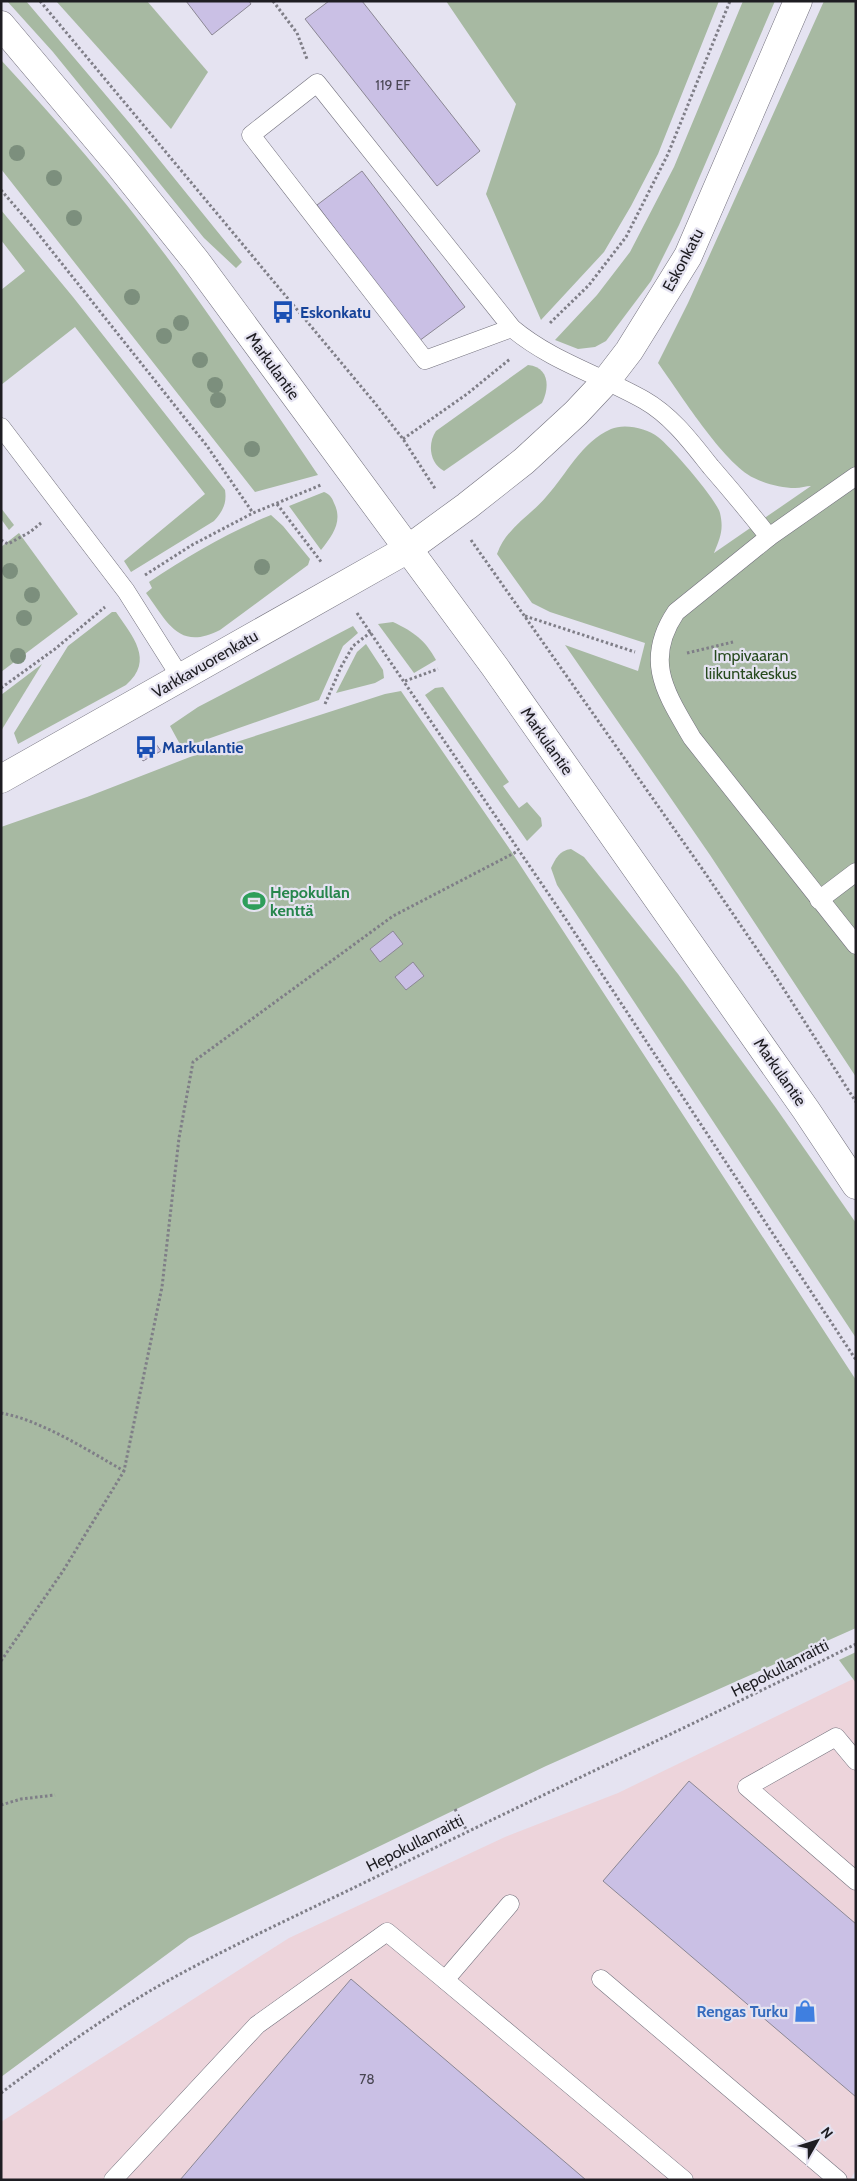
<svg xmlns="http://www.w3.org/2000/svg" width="857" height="2181" font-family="Cabin,sans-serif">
  <rect width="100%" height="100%" fill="#e5e3f1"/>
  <path fill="#edd4db" d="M853,1679L856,1683V2170L850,2180H1V2122L289,1938L505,1837L618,1793Z"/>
  <g fill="#a7b9a2">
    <path d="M7,1H26L132,126L242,262L236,268L204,238L53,52Z"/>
    <path d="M56,1H147L208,72L171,129Z"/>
    <path d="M446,1H719L658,154L631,206L604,252L541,320L486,194L516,104Z"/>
    <path d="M743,1H775L679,225L651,281L606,341L595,347L578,349L555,340L597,295L630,252L674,167Z"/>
    <path d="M824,1H856V1077L710,855L565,645L638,671L645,643L550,612L532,603L497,554C506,528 529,517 546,497C567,474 581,442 611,429C624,423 647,428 658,437C670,446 717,500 720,513C724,530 720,538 714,553L811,486C806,486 801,488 795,488C782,488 766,484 754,478C723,463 679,392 658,363L688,303Z"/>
    <path d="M1,60C63,127 124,198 178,272C226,338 272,407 318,475L255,492L1,169Z"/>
    <path d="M1,210L73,297L225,490C227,503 223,511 214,521L131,572L124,561L205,494L75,327L1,385V290L25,271L1,240Z"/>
    <path d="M528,365C549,367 550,387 542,403L444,471C430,464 427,444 436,431Z"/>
    <path d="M324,492C329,494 332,497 334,503C343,521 333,535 321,550L289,506Z"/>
    <path d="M1,508L14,525L9,530L1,519Z"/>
    <path d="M271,515L283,526L310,559L308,565L220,630C179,651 168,623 146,593L152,588L149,582C188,556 227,533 271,515Z"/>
    <path d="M19,533L78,614L1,672V547Z"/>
    <path d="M112,612H116C132,636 155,660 126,685L18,744L14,733L68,646Z"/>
    <path d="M393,622C414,632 425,640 436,660L414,673L378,624Z"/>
    <path d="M353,626L358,633L343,646L319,700L182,748L170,726L198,707Z"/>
    <path d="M366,644L383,670L384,678L375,683L336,693L357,652Z"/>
    <path d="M42,664L1,731V695Z"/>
    <path d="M443,687L509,782L503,786L519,808L527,802L541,818L542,826L527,841L425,695L435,688Z"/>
    <path d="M401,691L511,851L856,1380V1628L546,1766L189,1938L1,2077V827L87,797L190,757L385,694Z"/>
    <path d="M571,849L584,857L678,974L776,1108L856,1223V1338L557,885L551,868C555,859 560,850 571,849Z"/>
    <path d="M856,1652V1683L839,1660Z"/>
  </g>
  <g fill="#cac0e5" stroke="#8b8794">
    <path d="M186,1H249L251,4L212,35Z"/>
    <path d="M329,1H362L480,151L437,186L305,19Z"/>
    <path d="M362,171L465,307L419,341L317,205Z"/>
    <path d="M156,744L161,751L143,761L139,753Z"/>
    <path d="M393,931L403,944L380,962L370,949Z"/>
    <path d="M413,962L424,976L406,990L395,977Z"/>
    <path d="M689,1781L856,1924V2097L603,1881Z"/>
    <path d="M351,1979L586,2180H180Z"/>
  </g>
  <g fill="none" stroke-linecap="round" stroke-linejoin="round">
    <defs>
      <g id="lane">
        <path d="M512,328L425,360L251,135L317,83L512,328C551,361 600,375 644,400C672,416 691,442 711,467C731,490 750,513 769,537L676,612C643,661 666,693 692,738L856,945"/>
        <path d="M1,427L126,591L181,678"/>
        <path d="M769,537L856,476"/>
        <path d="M819,900L856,872"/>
        <path d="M856,1761L836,1737L747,1787L856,1881"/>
        <path d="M510,1904L445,1980L684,2180"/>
        <path d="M601,1979L838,2180"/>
        <path d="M113,2180L257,2025L387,1932L445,1980"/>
      </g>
      <g id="secondary">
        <path d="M1,25L119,165L196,261L495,667L806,1110L856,1185"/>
        <path d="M1,779L408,549L467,506L524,461L576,413L606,381L629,351L688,256L798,1"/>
      </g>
    </defs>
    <use href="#lane" stroke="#73717d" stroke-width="19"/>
    <use href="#secondary" stroke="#73717d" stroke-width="29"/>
    <g stroke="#7f7e87" stroke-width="3" stroke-dasharray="2.5 2.5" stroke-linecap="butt">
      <path d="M40,1L374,402L403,439L436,490"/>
      <path d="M273,1L297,33L307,59"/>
      <path d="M1,190L32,226L207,446L253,513"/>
      <path d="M550,323L589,285L626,237L668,154L730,1"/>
      <path d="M403,439L467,394L510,359"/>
      <path d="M277,504L322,563"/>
      <path d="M1,540L8,544L30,532L41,523"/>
      <path d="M471,540L703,870L776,977L856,1102"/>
      <path d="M145,575L192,545L253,513L321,485"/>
      <path d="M357,613L565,918L856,1360"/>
      <path d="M525,616L635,652"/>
      <path d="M687,653L733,642"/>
      <path d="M405,681L438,669"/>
      <path d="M1,688L55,649L105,607"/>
      <path d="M325,704L341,667L353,646L371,632"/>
      <path d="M1,1413C41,1420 89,1451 124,1471"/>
      <path d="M1,1661L63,1571L124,1471L162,1287L179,1138L193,1062L393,916L518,851"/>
      <path d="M1,1805L21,1799L55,1795"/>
      <path d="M455,1809L467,1831"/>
      <path d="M1,2093C56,2052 111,2012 171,1979C240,1941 313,1908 384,1873C540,1795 699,1722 856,1644"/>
    </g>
    <use href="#lane" stroke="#fff" stroke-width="18"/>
    <use href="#secondary" stroke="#fff" stroke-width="28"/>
  </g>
  <g fill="#7c8f7d">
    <circle cx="17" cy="153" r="8"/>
    <circle cx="54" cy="178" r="8"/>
    <circle cx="74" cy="218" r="8"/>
    <circle cx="132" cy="297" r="8"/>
    <circle cx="181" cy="323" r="8"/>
    <circle cx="164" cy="336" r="8"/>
    <circle cx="200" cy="360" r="8"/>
    <circle cx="215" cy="385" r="8"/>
    <circle cx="218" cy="400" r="8"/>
    <circle cx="252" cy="449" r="8"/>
    <circle cx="262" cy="567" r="8"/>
    <circle cx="10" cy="571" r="8"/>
    <circle cx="32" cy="595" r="8"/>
    <circle cx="24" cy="618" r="8"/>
    <circle cx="18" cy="656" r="8"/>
  </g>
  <defs>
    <symbol id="bus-bare" viewBox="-9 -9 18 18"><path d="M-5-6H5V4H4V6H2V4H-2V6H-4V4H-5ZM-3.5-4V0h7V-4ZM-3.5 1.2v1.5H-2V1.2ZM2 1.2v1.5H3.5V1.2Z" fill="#1a4fb4" stroke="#e5e3f1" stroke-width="2.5" paint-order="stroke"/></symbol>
    <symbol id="stadium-bare" viewBox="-9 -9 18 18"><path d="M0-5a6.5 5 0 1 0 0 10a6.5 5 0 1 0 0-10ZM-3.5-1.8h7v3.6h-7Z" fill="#2e9e5b" stroke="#e5e3f1" stroke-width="2.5" paint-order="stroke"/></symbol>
    <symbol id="shop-bare" viewBox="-9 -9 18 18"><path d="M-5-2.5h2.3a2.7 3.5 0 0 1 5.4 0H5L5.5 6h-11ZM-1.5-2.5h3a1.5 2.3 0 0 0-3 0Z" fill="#3f7fe0" stroke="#e5e3f1" stroke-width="2.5" paint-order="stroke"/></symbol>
  </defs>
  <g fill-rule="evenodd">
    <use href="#bus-bare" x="267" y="296" width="32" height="32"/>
    <use href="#bus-bare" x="130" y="731" width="32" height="32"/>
    <use href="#stadium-bare" x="238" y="885" width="32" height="32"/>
    <use href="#shop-bare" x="789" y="1995" width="32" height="32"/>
  </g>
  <g text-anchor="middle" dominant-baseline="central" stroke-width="4.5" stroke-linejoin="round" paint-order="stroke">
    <g font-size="14" fill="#494653">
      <text x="393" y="85">119 EF</text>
      <text x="367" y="2079">78</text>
    </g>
    <g font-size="16" fill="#1e1d22" stroke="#e5e3f1">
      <text transform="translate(683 260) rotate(-62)">Eskonkatu</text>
      <text transform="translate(273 366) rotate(54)">Markulantie</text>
      <text transform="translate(205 664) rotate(-30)">Varkkavuorenkatu</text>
      <text transform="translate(547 741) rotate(55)">Markulantie</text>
      <text transform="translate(780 1072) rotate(55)">Markulantie</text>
      <text transform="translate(780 1668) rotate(-27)">Hepokullanraitti</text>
      <text transform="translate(415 1843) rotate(-27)">Hepokullanraitti</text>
    </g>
    <g font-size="16" font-weight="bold" fill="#164399" stroke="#e5e3f1" text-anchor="start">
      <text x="300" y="312">Eskonkatu</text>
      <text x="162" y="747">Markulantie</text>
    </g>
    <g font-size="16" fill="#274a1e" stroke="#e5e3f1">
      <text x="751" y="655">Impivaaran<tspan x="751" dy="18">liikuntakeskus</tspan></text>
    </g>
    <g font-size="16" font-weight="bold" fill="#27864d" stroke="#e5e3f1" text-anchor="start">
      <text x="270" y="892">Hepokullan<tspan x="270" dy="18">kenttä</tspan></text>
    </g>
    <g font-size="16" font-weight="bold" fill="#366cbe" stroke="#e5e3f1" text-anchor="end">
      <text x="788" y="2011">Rengas Turku</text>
    </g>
  </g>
  <rect width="857" height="2181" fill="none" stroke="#1e1d22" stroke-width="5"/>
  <g transform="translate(817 2141) rotate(51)" stroke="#e5e3f1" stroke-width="4" paint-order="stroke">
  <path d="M0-4L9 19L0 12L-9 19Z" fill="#1e1d22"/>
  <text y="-8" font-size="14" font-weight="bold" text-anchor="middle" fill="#1e1d22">N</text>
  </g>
</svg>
